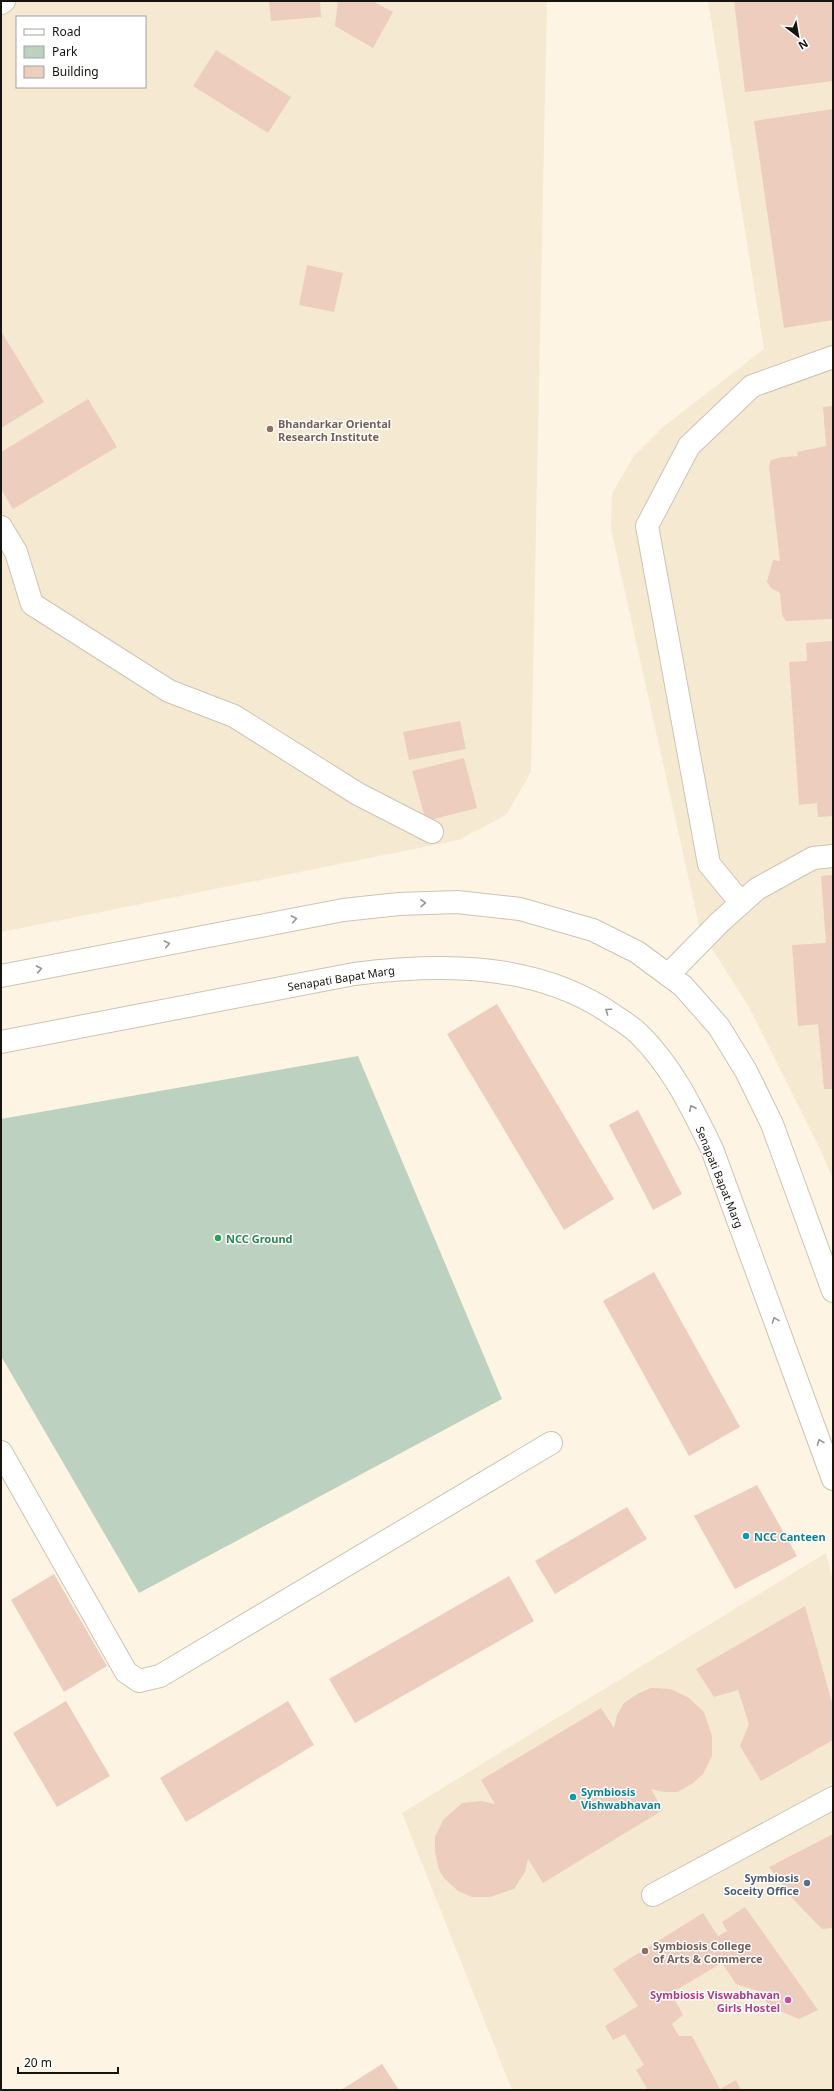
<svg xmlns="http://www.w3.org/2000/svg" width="834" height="2091" font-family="'Noto Sans',sans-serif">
  <rect width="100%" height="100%" fill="#fdf4e3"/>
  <g fill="#f6e9d1" fill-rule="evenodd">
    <path d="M1,1H547L531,772L506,815L459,840L1,932ZM17,17H145V87H17Z"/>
    <path d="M708,1H833V1180L823,1155L749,1007L700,930L611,529L612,493L634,456L663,427L764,349Z"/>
    <path d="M826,1553L833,1582V2090H512L402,1813Z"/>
  </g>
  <path fill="#bcd1c0" d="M358,1056L502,1399L139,1593L1,1356V1119Z"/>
  <g fill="#edcdbe">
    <path d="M269,1H320L321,17L271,21Z"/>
    <path d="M338,1H376V3L393,12L373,48L335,26Z"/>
    <path d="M734,1H833V81L745,92Z"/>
    <path d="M216,50L291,97L268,133L193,86Z"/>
    <path d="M833,109V320L784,328L754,121Z"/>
    <path d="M307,265L343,273L334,312L299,305Z"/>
    <path d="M1,331L44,402L1,428Z"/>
    <path d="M88,399L117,447L13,509L1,489V452Z"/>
    <path d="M833,406V619L786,621L782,615L780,593L771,588L767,582L773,560L780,561L769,466L771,460L782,457L798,456L797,452L826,446L823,407Z"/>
    <path d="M833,641V816L818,817L817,803L799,805L789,662L807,661L806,643Z"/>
    <path d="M460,721L466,749L409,760L403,732Z"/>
    <path d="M464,758L477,808L426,821L412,771Z"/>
    <path d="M833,875V1089H824L818,1024L798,1026L792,945L826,943L821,876Z"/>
    <path d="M497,1004L614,1199L564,1230L447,1034Z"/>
    <path d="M638,1110L682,1194L653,1210L609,1125Z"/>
    <path d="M654,1272L740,1427L689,1456L603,1301Z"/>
    <path d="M757,1485L797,1556L735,1589L694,1516Z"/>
    <path d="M627,1507L647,1539L555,1594L535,1561Z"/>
    <path d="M54,1574L107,1666L64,1692L11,1600Z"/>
    <path d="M509,1576L534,1621L355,1723L329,1679Z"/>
    <path d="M805,1606L833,1706V1740L761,1781L740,1746L749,1724L738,1690L714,1697L696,1669Z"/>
    <path d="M651,1688L671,1689L689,1698L704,1712L712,1736V1756L703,1774L693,1783L678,1792H664L651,1789L663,1810L543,1883L528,1859L525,1872L514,1889L490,1897H472L458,1891L444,1878L439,1870L435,1852V1837L443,1820L462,1803L482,1801L495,1804L481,1780L601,1708L614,1728L617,1715L624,1703L639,1693Z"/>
    <path d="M66,1701L110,1776L57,1807L13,1733Z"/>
    <path d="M288,1701L314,1745L186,1822L160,1778Z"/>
    <path d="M833,1834V1928L822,1929L793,1899L769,1867Z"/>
    <path d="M745,1907L818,2010L799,2019L768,2006L761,1992L736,1984L722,1963L671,1993L683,2015L672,2024L679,2036H692L720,2089L736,2080L741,2090H648L636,2070L644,2065L625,2034L613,2040L605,2026L638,2006L613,1969L703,1913L718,1936L727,1931L722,1922Z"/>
    <path d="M382,2064L399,2090H341Z"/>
  </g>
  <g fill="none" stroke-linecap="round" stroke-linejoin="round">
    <defs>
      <g id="minor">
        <path d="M1,3L4,1"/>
        <path d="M1,527L16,552L32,604L169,691L234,716L358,794L432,832"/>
        <path d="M741,903L709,864L647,526L689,446L752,386L833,357"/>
        <path d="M668,975L720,922L757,889L813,858L833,856"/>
        <path d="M1,1452L126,1672L139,1681L160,1676L551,1443"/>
        <path d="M653,1895L833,1798"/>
      </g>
      <g id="major">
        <path d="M1,976L343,910L399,904L457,902L520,909L593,930L637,952L683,986L719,1027L746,1071L772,1124L833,1291"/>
        <path d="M1,1042L354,974C443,963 539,962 616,1017C624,1022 633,1028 640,1035C673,1068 692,1108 712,1149L833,1479"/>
      </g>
    </defs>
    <use href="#minor" stroke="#ccc4b3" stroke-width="24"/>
    <use href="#major" stroke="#ccc4b3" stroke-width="24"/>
    <use href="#minor" stroke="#fff" stroke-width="22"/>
    <use href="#major" stroke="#fff" stroke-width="22"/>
  </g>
  <defs><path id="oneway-chevron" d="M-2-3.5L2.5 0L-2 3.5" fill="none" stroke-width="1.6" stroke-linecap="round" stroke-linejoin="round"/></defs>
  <g stroke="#969593">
    <use href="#oneway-chevron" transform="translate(423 903) rotate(-1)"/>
    <use href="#oneway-chevron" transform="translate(294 919) rotate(-11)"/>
    <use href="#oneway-chevron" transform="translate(167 944) rotate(-11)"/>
    <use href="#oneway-chevron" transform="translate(39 969) rotate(-11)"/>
    <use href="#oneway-chevron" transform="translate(608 1011) rotate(-145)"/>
    <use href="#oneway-chevron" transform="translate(692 1108) rotate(-115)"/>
    <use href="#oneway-chevron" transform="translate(775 1320) rotate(-110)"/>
    <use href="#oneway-chevron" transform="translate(820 1442) rotate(-110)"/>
  </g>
  <g fill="#8d6e63" stroke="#fff" stroke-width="1.5">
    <circle cx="270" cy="429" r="4"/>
    <circle cx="645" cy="1951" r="4"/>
  </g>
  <circle fill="#2e9e5b" stroke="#fff" stroke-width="1.5" cx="218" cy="1238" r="4"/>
  <g fill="#0f9aa8" stroke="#fff" stroke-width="1.5">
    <circle cx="746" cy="1536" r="4"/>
    <circle cx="573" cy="1797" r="4"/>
  </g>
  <circle fill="#5c6f8a" stroke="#fff" stroke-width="1.5" cx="807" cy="1883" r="4"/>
  <circle fill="#d1479c" stroke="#fff" stroke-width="1.5" cx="788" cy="2000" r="4"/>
  <g text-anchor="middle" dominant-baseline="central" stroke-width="3" stroke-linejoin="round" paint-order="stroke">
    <g font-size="11" font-weight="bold" fill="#785e54" stroke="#fff" text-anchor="start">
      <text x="278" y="423">Bhandarkar Oriental<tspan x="278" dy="13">Research Institute</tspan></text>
      <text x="653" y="1945">Symbiosis College<tspan x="653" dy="13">of Arts &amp; Commerce</tspan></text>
    </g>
    <g font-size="11" fill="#16140e" stroke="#fff">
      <text transform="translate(341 978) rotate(-9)">Senapati Bapat Marg</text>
      <text transform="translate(720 1177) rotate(68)">Senapati Bapat Marg</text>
    </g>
    <g font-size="11" font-weight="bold" fill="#27864d" stroke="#fff" text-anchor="start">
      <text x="226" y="1238">NCC Ground</text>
    </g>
    <g font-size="11" font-weight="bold" fill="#0d838f" stroke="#fff" text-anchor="start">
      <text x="754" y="1536">NCC Canteen</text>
      <text x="581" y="1791">Symbiosis<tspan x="581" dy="13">Vishwabhavan</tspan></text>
    </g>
    <g font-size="11" font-weight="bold" fill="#4e5e75" stroke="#fff" text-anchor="end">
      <text x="799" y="1877">Symbiosis<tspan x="799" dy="13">Soceity Office</tspan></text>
    </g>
    <g font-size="11" font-weight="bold" fill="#b23c85" stroke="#fff" text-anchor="end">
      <text x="780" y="1994">Symbiosis Viswabhavan<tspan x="780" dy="13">Girls Hostel</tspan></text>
    </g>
  </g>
  <rect width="834" height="2091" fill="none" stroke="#16140e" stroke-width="4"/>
  <rect x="16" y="16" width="130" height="72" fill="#ffffff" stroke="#a2a19f"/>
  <rect x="24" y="29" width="20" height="6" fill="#ffffff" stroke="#a2a19f"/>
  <text x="52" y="36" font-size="12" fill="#16140e">Road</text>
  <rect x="24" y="46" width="20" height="12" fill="#bcd1c0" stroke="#a2a19f"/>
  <text x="52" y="56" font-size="12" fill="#16140e">Park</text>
  <rect x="24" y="66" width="20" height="12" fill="#edcdbe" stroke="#a2a19f"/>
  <text x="52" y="76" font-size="12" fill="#16140e">Building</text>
  <g transform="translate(798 36) rotate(149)" stroke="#ffffff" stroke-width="3" paint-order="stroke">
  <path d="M0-3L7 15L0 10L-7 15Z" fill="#16140e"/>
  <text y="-6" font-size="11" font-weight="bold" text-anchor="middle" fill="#16140e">N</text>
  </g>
  <path d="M18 2067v6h100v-6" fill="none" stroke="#16140e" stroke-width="2"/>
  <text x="24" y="2067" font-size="12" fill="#16140e" stroke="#ffffff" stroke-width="3" paint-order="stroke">20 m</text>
</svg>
